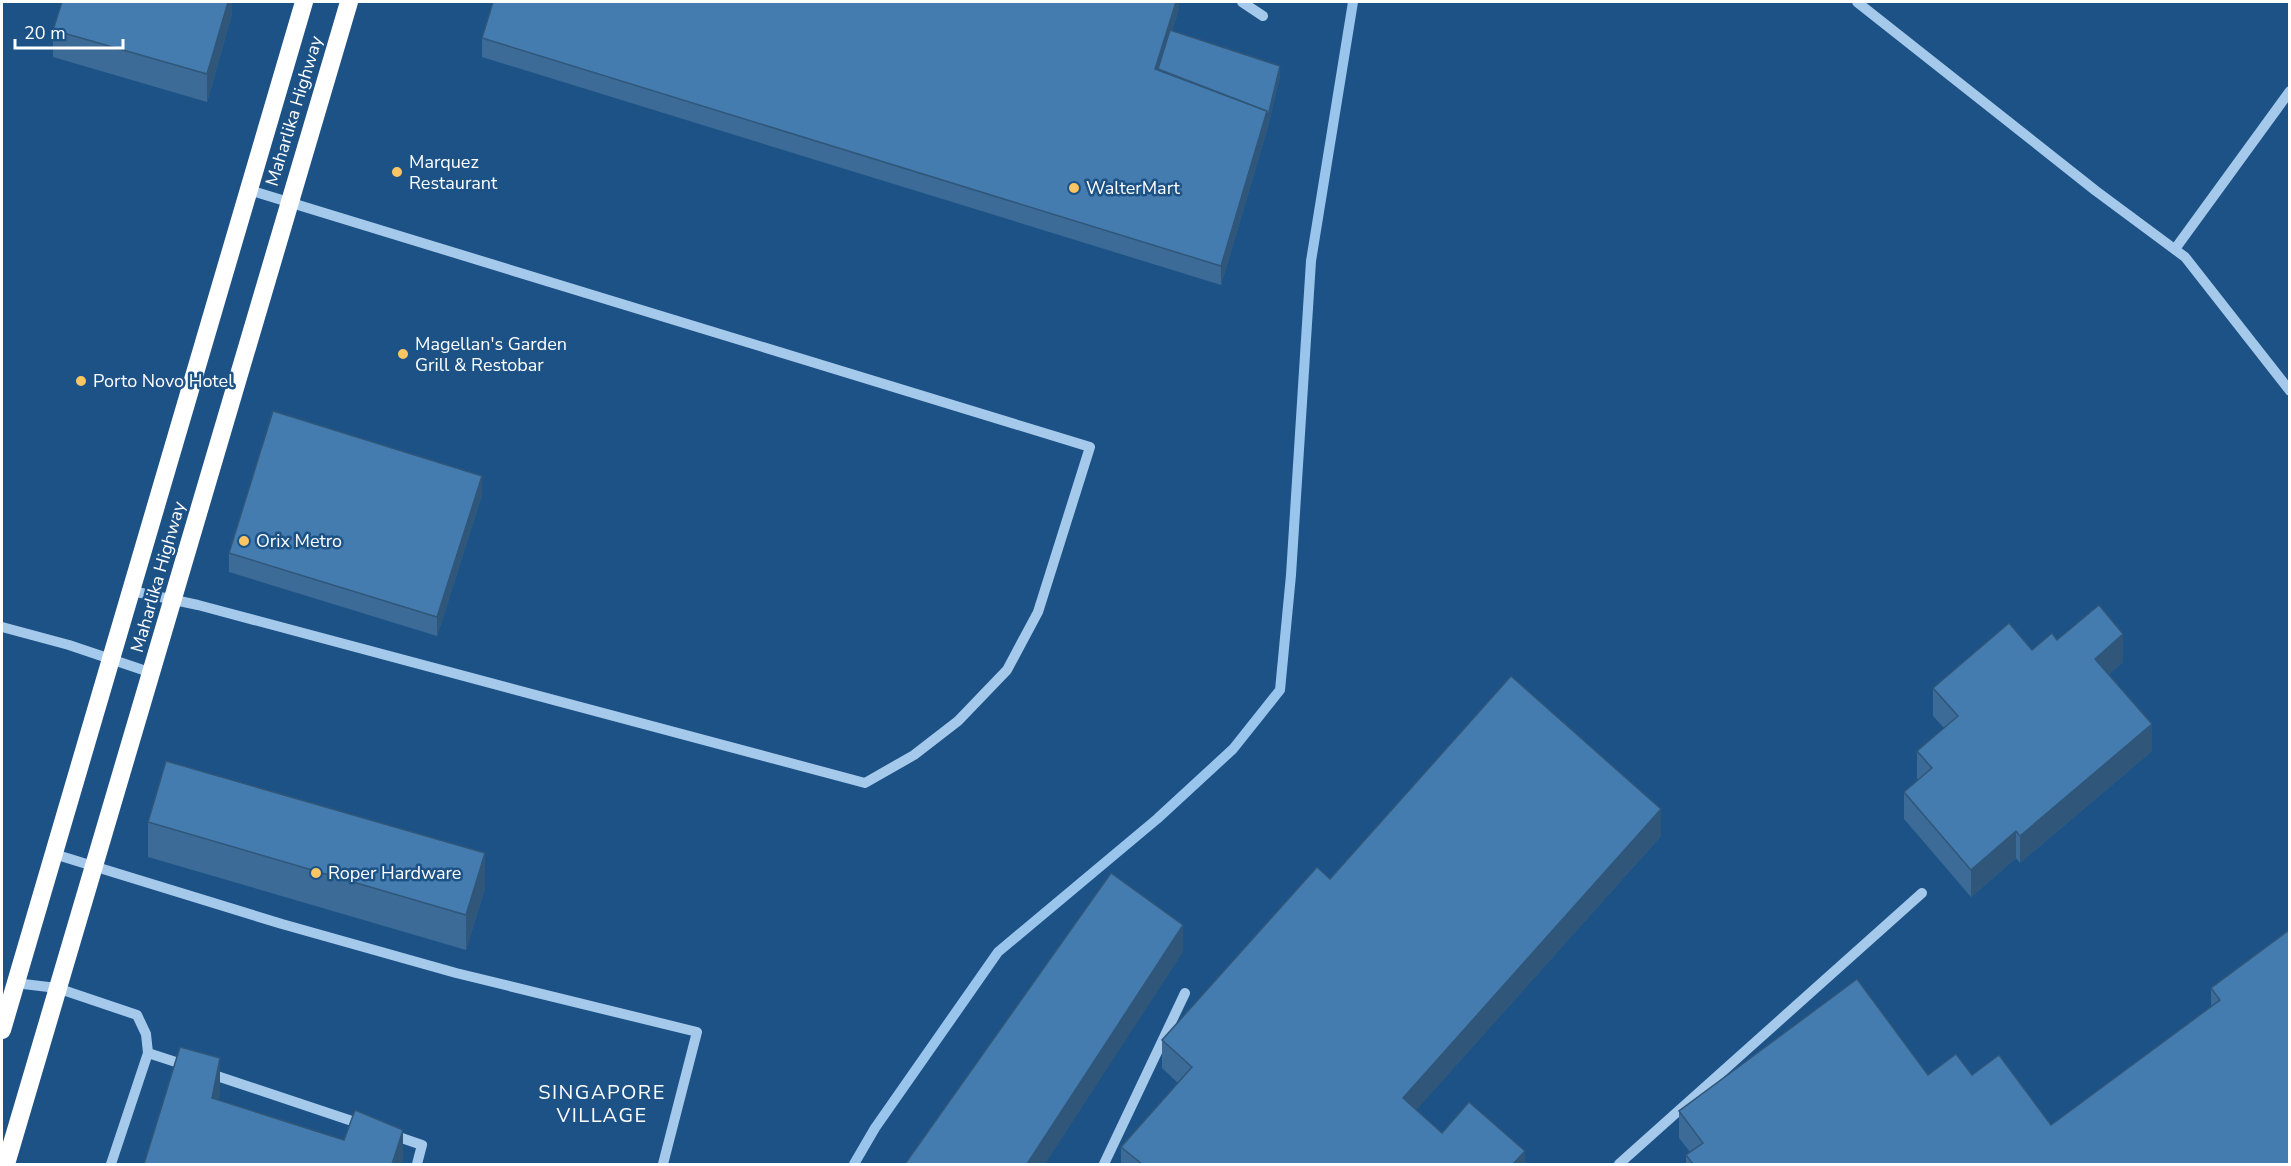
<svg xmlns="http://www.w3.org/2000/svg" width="2291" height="1166" font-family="'Nunito Sans',sans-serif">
  <rect width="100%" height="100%" fill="#1d5286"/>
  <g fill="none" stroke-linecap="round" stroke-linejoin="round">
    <path stroke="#99c5ed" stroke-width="10" d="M854,1164L875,1128L998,952L1157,819L1233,749L1280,690L1291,575L1311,261L1353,2"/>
    <g stroke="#a5c9eb" stroke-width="10">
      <path d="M1242,2L1263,16"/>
      <path d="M1857,2L2096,191L2185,257L2290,391"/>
      <path d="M2175,249L2290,91"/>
      <path d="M132,591L198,605L865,783L914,755L958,721L1007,670L1038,612L1090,447L249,190"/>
      <path d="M2,627L69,645L152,673"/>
      <path d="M54,854L282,924L456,973L697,1032L663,1164"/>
      <path d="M15,983L57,988L137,1015L146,1034L148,1053L111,1164"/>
      <path d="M148,1053L188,1066"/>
      <path d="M208,1073L364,1125"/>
      <path d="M390,1134L422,1145L417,1164"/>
      <path d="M1104,1164L1185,993"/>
      <path d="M1619,1164L1922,893"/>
    </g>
    <g stroke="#fff" stroke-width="18">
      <path d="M2,1030L304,2"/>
      <path d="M6,1164L349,2"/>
    </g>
  </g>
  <g fill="#3b6b96">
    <path d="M232,2V14L207,102L53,57V30Z"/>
    <path d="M1179,2V8L1172,31L1280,76L1267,130L1221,285L482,57V38Z"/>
    <path d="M482,495L437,636L229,572V553Z"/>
    <path d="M2057,640L2123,662L2109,674L2152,751L2020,863L2016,858L1971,897L1904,819V792L1918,780L1917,778V751L1944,728L1933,716V688Z"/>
    <path d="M148,822L485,888L466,950L148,857Z"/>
    <path d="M1661,836L1416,1110L1442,1133L1525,1164H1121V1147L1178,1083L1162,1068V1040Z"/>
    <path d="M2289,930V1164H1686V1155L1690,1152L1679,1138V1111L1928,1075H1972L2051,1125L2211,1007V988Z"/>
  </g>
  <g fill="#30577a">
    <path d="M228,2H232V14L207,102V74Z"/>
    <path d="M1176,2H1179V8L1158,79L1155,69Z"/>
    <path d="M1280,66V76L1267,130L1221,285V266Z"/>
    <path d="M482,476V495L437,636V617Z"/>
    <path d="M2123,634V662L2095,686V659Z"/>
    <path d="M2152,724V751L2020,863V836Z"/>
    <path d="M1661,809V836L1403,1125V1098Z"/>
    <path d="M2016,831V858L1971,897V870Z"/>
    <path d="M485,853V888L466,950V915Z"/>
    <path d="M1183,925V952L1045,1164H1027Z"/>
    <path d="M220,1058V1094L212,1133V1098Z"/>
    <path d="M403,1130V1164H392Z"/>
    <path d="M1525,1151V1164H1513Z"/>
  </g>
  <g fill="#457caf" stroke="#30577a" stroke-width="1.5">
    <path d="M62,2H228L207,74L53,30Z"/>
    <path d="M493,2H1176L1155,69L1267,111L1221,266L482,38Z"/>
    <path d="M1170,30L1280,66L1267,120V111L1158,69Z"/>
    <path d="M273,411L482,476L437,617L229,553Z"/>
    <path d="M2099,605L2123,634L2095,659L2152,724L2020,836L2016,831L1971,870L1904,792L1932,768L1917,751L1958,716L1933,688L2009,623L2032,650L2052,633L2057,640Z"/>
    <path d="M1511,676L1661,809L1403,1098L1442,1133L1469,1102L1525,1151L1513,1164H1142L1121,1147L1192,1067L1162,1040L1317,867L1330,879Z"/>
    <path d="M166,761L485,853L466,915L148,822Z"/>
    <path d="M1111,873L1183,925L1027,1164H905Z"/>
    <path d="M2289,930V1164H1693L1686,1155L1703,1143L1679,1111L1857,979L1928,1075L1956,1054L1972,1075L1999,1055L2051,1125L2220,1000L2211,988Z"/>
    <path d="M180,1047L220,1058L212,1098L344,1140L355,1110L403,1130L392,1164H144Z"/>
  </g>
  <g fill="#fbc564" stroke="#1d5286" stroke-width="2">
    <circle cx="397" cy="172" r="6"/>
    <circle cx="1074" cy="188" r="6"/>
    <circle cx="403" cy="354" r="6"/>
    <circle cx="81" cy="381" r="6"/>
    <circle cx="244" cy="541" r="6"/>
    <circle cx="316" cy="873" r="6"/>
  </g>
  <g text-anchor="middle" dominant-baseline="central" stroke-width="5" stroke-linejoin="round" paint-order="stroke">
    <g font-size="18" fill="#fff" stroke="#1d5286">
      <text transform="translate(294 111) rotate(-73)">Maharlika Highway</text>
      <text transform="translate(158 577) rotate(-74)">Maharlika Highway</text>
    </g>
    <g font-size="18" fill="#fff" stroke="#1d5286" text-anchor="start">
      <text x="409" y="162">Marquez<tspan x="409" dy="21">Restaurant</tspan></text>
      <text x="1086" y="188">WalterMart</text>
      <text x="415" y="344">Magellan's Garden<tspan x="415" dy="21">Grill &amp; Restobar</tspan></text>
      <text x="93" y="381">Porto Novo Hotel</text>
      <text x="256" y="541">Orix Metro</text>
      <text x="328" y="873">Roper Hardware</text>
    </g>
    <g font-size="20" letter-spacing="1.5" fill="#fff" stroke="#1d5286">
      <text x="602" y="1092">SINGAPORE<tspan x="602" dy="23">VILLAGE</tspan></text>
    </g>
  </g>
  <rect width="2291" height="1166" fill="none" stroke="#ffffff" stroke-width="6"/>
  <path d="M15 39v9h108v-9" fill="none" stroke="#ffffff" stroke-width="3"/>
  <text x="24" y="39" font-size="18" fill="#ffffff" stroke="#1d5286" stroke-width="4.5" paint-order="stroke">20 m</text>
</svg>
